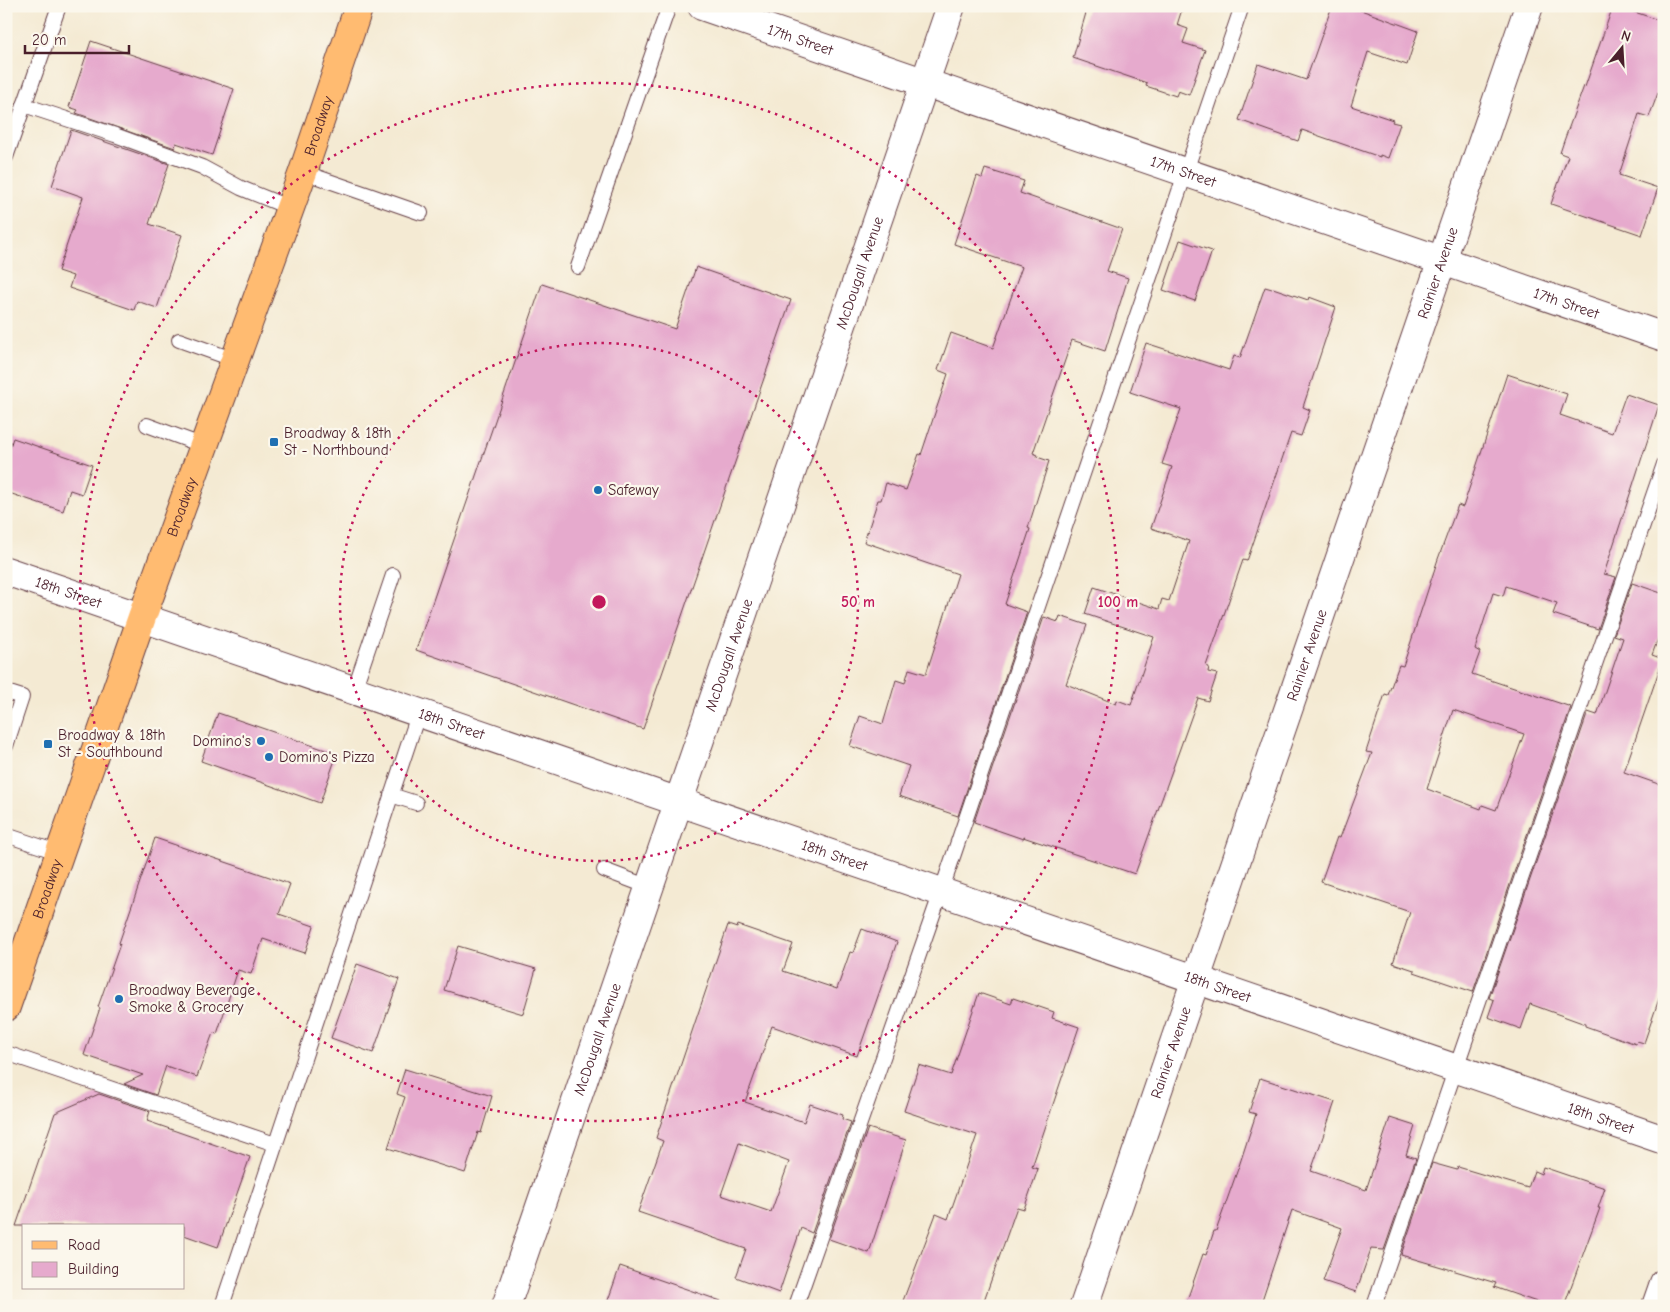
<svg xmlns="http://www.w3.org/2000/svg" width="1670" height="1312" font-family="'Comic Neue',sans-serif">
  <rect width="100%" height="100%" fill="#fbf7ec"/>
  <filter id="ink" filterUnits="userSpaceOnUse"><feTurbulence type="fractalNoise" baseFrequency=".02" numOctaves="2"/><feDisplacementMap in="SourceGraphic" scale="10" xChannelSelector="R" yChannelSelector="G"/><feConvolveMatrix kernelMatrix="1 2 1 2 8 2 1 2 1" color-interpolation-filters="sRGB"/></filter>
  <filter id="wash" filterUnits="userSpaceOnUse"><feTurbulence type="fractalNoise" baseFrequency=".0096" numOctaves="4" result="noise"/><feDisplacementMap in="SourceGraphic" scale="20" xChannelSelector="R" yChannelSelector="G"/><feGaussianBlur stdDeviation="1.12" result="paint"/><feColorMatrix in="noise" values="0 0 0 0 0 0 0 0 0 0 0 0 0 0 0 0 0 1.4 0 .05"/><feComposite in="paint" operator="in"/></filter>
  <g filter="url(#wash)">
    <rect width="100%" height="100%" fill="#f4ead3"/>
    <g id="blocks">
      <g fill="#e6aacd" fill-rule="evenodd">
        <path d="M1088,6H1183L1177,25L1188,29L1183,43L1205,50L1189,95L1178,91L1176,96L1146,86L1147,83L1073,58Z"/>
        <path d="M1332,6H1350L1418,31L1407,65L1368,52L1351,106L1393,120L1392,122L1400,124L1388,158L1380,155V157L1302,130L1298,141L1239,120L1258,64L1306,80Z"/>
        <path d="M1613,6H1617L1664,22V95L1658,93L1649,117L1639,114L1619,175L1658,188L1642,235L1551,204L1568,156L1560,153L1564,141L1584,86L1585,87Z"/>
        <path d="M91,41L234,89L212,155L176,143L175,148L76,113L78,110L69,107Z"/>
        <path d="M71,130L169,164L149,224L182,235L157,308L137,301L134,310L69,288L73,276L58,271L83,197L52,186Z"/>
        <path d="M985,169L1024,181L1020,193L1122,229L1107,271L1128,278L1105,351L1072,340L1033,453L1038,455L1037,457L1049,461L1028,528L1030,529L1005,604L1027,612L958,816L899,796L909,766L850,746L860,716L883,724L896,680L905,683L909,669L926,674L958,574L864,542L878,500H881L886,483L906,490L919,454L921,455L948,374L938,370L951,333L993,348L1022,267L954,244L977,176L982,178Z"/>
        <path d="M1180,240L1212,251L1195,301L1163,290Z"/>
        <path d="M696,267L791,300L643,729L416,650L542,284L675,329Z"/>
        <path d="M1265,287L1272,289L1273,288L1308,300L1309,297L1336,307L1303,407L1310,410L1301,436L1291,433L1247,561L1243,560L1206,666L1209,667L1208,672L1217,674L1208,701L1198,698L1135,874L1023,837V839L974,822L1044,617L1058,622L1060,616L1087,625L1066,684L1116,704L1117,700L1131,705L1154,637L1085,614L1094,587L1159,609L1162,599L1169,601L1189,541L1151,528L1172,467L1162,464L1181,409L1130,392L1146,343L1229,370L1234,356L1240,358Z"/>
        <path d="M1507,374L1567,394L1560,415L1612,433L1626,394L1659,405L1604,574L1616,577L1598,629L1553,614L1557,603L1506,586L1503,596L1493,593L1475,649L1480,652L1472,674L1571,707L1473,992L1414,972V970L1393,963L1410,912L1321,882L1337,837L1340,838L1372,753L1366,752L1385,694L1388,695L1399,665L1403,666L1438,559L1458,505L1463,507ZM1453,710L1524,734L1496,810L1482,805L1481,809L1427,789Z"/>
        <path d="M13,438L92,465L82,494L70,490L63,511L6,492V459Z"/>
        <path d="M1632,583L1664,594V622L1652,655L1663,659L1624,772L1664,786V984L1644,1043L1637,1041L1636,1044L1585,1026V1024L1530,1004L1521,1029L1488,1017L1494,1000L1489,998L1588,712L1597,715L1623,638L1614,635Z"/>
        <path d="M218,713L337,754L320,803L201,761Z"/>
        <path d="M155,838L290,884L279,914L314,926L305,953L263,939L251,974L238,970L217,1034L213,1033L197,1077L166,1066L156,1095L124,1084L143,1075L84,1055L100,1008L98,1007L120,944L119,943Z"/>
        <path d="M728,925L737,928L738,925L793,944L783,971L837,989L850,952L853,953L862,929L897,942L857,1056L772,1026L745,1102L804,1122L810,1104L843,1115L842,1119L851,1122L812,1233L801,1228L779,1293L736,1277L746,1249L638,1212L663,1141L656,1138ZM739,1143L789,1162L771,1212L721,1195Z"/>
        <path d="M458,946L536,969L523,1014L444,990Z"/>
        <path d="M357,964L399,979L373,1053L331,1038Z"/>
        <path d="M979,993L1011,1004L1013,998L1054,1012L1052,1018L1079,1027L1032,1167L1038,1169L1024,1209L1017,1207L982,1306H901L936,1214L948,1219L977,1135L904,1111L919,1065L951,1075Z"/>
        <path d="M405,1069L492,1096L481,1133L478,1132L465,1173L388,1148L405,1097L397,1094Z"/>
        <path d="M1260,1078L1335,1102L1311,1171L1366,1190L1390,1118L1415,1126L1406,1155L1416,1158L1384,1250L1371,1249L1356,1292L1323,1281L1342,1228L1292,1210L1260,1306H1185L1203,1254L1206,1255L1214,1231H1216L1239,1166L1256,1114L1249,1112Z"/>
        <path d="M99,1094L150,1111L147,1121L250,1157L218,1247L184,1235V1226H16L55,1113Z"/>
        <path d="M868,1128L906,1140L869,1253L829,1239Z"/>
        <path d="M1432,1163L1457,1170L1458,1167L1528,1188L1534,1171L1541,1174L1543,1167L1605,1188L1598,1208H1600L1564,1306H1548L1494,1287L1496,1283L1401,1255Z"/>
        <path d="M620,1266L721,1301L720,1306H606Z"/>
      </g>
    </g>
  </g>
  <g filter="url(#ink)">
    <use href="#blocks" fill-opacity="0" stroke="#643d44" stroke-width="1"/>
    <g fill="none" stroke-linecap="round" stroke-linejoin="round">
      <defs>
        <g id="service">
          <path d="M24,105L115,135L202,167L241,188L290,208"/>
          <path d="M6,157L59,6"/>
          <path d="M303,172L421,213"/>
          <path d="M578,267L669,6"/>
          <path d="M179,340L235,360"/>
          <path d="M147,425L204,446"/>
          <path d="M354,690L393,575"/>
          <path d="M6,692L22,697L6,746"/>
          <path d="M391,795L416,803"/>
          <path d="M6,835L60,853"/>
          <path d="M604,870L649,887"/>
          <path d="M6,1053L275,1144"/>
          <path d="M222,1306L419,712"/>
          <path d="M796,1306L941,892L1242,6"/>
          <path d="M1374,1306L1664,464"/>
        </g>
        <g id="minor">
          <path id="s1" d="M702,6L1664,337"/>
          <path id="s2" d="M6,571L1664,1140"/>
          <path id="s3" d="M1084,1306L1529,6"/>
          <path d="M1656,1306L1664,1283"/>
        </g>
        <g id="tertiary">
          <path id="s4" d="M506,1306L951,6"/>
        </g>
        <g id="primary">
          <path id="s5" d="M6,1007L142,617L303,172L359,6"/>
        </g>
      </defs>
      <use href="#service" stroke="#643d44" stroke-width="16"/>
      <use href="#minor" stroke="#643d44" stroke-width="30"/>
      <use href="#tertiary" stroke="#643d44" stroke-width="30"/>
      <use href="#primary" stroke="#643d44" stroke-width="30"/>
      <use href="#service" stroke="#fff" stroke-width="14"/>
      <use href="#minor" stroke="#fff" stroke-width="28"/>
      <use href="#tertiary" stroke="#fff" stroke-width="28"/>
      <use href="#primary" stroke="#ffbb71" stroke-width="28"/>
    </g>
  </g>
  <g fill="none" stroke="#c2185b" stroke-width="2.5" stroke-dasharray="2.5 5">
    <circle cx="599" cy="602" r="259"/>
    <circle cx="599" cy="602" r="519"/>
  </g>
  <g fill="#1f6fb2" stroke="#fbf7ec" stroke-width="2">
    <rect x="269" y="437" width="10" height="10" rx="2.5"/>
    <circle cx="598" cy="490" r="5"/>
    <circle cx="261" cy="741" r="5"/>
    <rect x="43" y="739" width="10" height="10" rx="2.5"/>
    <circle cx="269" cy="757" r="5"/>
    <circle cx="119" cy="999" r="5"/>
  </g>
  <g text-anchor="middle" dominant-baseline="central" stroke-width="4.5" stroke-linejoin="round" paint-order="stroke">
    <g font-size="15" fill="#4a1f2b" stroke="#fbf7ec">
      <text stroke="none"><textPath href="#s1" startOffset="104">17th Street</textPath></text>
      <text stroke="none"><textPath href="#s5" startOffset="935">Broadway</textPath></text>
      <text stroke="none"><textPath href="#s1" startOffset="509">17th Street</textPath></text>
      <text stroke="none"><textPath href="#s4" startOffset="1092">McDougall Avenue</textPath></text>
      <text stroke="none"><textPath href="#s3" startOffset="1092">Rainier Avenue</textPath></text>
      <text stroke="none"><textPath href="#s1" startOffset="914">17th Street</textPath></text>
      <text stroke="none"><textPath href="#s5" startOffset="530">Broadway</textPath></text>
      <text stroke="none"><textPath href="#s2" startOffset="66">18th Street</textPath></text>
      <text stroke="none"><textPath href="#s4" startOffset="688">McDougall Avenue</textPath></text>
      <text stroke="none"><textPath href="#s3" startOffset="688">Rainier Avenue</textPath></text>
      <text stroke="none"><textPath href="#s2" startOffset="471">18th Street</textPath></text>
      <text stroke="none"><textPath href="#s2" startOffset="876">18th Street</textPath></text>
      <text stroke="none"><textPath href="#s5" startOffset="125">Broadway</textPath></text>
      <text stroke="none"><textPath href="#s2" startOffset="1281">18th Street</textPath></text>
      <text stroke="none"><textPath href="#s4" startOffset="282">McDougall Avenue</textPath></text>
      <text stroke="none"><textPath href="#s3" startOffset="268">Rainier Avenue</textPath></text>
      <text stroke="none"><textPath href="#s2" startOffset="1686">18th Street</textPath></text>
    </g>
    <g font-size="15" fill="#4a1f2b" stroke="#fbf7ec" text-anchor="start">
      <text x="284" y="433">Broadway &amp; 18th<tspan x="284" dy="17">St - Northbound</tspan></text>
      <text x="608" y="490">Safeway</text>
      <text x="58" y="735">Broadway &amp; 18th<tspan x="58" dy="17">St - Southbound</tspan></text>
      <text x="251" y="741" text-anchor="end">Domino's</text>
      <text x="279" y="757">Domino's Pizza</text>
      <text x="129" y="990">Broadway Beverage<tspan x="129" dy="17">Smoke &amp; Grocery</tspan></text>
    </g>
  </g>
  <circle cx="599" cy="602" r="8" fill="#c2185b" stroke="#fbf7ec" stroke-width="2.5"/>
  <g font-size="15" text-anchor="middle" font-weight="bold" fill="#c2185b" stroke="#fbf7ec" stroke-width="4.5" stroke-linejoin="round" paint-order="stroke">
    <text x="858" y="607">50 m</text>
    <text x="1118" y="607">100 m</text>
  </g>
  <rect width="1670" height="1312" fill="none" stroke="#fbf7ec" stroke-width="25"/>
  <rect x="22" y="1224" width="162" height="65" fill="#fbf7ec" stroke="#b4a19f"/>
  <rect x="32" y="1241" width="25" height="8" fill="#ffbb71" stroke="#b4a19f"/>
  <text x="68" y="1250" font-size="15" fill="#4a1f2b">Road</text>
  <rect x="32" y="1262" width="25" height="15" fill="#e6aacd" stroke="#b4a19f"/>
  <text x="68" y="1274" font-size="15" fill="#4a1f2b">Building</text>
  <g transform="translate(1622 48) rotate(18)" stroke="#fbf7ec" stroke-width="4" paint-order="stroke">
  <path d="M0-4L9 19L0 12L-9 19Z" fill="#4a1f2b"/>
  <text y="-8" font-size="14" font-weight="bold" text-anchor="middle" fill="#4a1f2b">N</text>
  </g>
  <path d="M25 45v8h104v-8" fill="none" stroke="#4a1f2b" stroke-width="2.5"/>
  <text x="32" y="45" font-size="15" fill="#4a1f2b" stroke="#fbf7ec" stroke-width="4" paint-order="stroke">20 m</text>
</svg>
